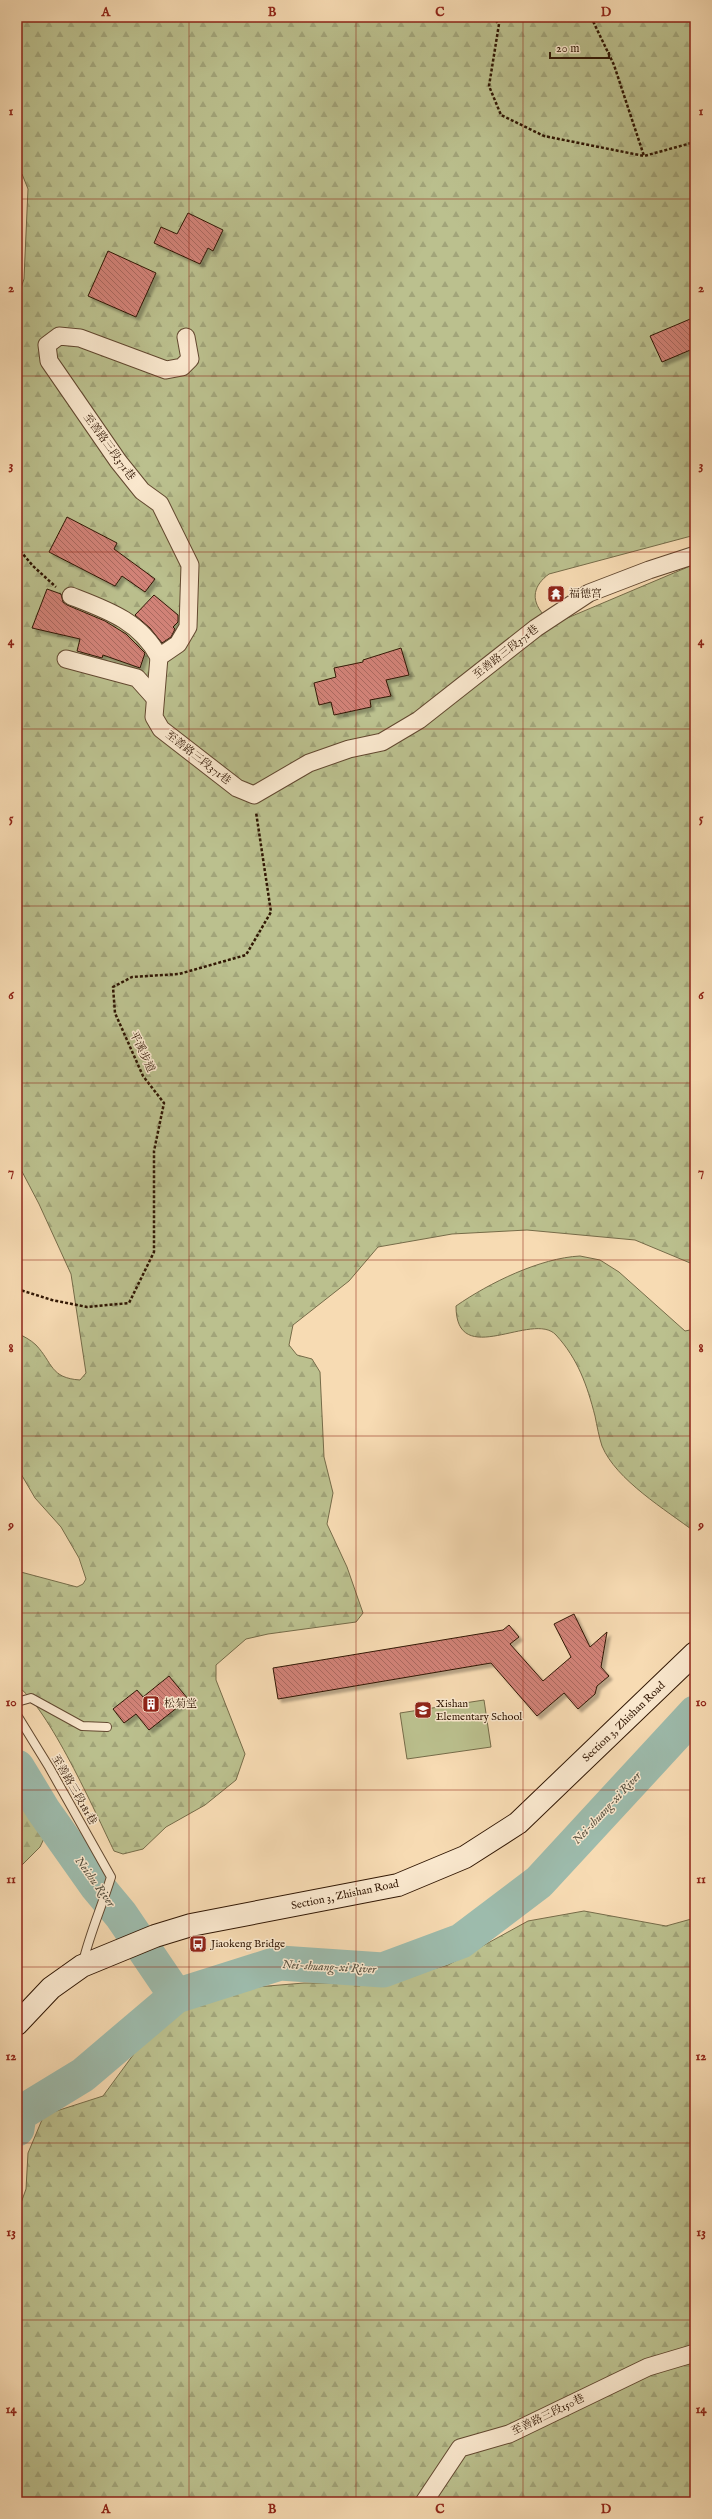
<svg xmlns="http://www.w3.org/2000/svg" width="712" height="2519" font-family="'IM FELL English','Noto Serif TC',serif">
  <defs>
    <pattern id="forest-firs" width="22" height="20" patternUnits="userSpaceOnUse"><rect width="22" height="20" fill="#bbc08e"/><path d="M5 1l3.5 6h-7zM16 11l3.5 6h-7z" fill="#a1a479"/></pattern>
    <pattern id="building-back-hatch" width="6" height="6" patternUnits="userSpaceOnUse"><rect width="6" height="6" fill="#d18277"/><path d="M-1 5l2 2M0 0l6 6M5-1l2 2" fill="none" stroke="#aa695f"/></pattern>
    <filter id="shadow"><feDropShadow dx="3.5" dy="3.5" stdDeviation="1" flood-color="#0004"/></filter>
  </defs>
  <rect width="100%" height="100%" fill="#f7dbb3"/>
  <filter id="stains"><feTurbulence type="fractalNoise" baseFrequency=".005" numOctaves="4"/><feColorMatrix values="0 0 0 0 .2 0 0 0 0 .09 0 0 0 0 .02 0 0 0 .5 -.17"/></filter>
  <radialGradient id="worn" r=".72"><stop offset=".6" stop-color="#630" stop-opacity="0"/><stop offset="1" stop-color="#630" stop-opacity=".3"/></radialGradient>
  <g fill="url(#forest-firs)" stroke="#766c49">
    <path d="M17,17H695V535L549,574C534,585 530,599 543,614L565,619L695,564V1265L635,1240L527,1230L452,1234L378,1247L349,1281L293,1325L289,1345L297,1355L312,1359L320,1372L324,1457L333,1493L327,1524L347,1567L363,1613L356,1622L268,1634L246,1639L216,1665V1680L245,1754L236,1780L205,1805L166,1827L143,1849L123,1854L114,1851C96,1814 48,1706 17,1686V1571L77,1587L83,1584L86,1579L79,1558L61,1527L35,1498L17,1467V1333C23,1336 31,1340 36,1345C53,1363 50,1378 80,1380L86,1373L71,1274L39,1204L17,1162V299L24,279L28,189L22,174L17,171Z"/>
    <path d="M580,1256L600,1260L619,1272L685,1331L695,1329V1532C666,1510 616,1480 602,1446C599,1437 597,1426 595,1416C587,1385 578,1359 556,1335C533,1310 456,1371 456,1306C489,1283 540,1258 580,1256Z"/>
    <path d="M17,1744L48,1805V1830L40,1847L17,1870Z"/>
    <path d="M584,1911L666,1926L695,1918V2502H17V2214L26,2189L28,2153L44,2115L103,2096L139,2047L177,2011L244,1988L304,1983H380L448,1965L528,1921Z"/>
  </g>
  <path fill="#bbc08e" stroke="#766c49" d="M484,1700L491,1747L407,1759L400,1713Z"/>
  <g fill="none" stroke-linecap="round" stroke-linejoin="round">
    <g stroke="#9dbbac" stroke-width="35">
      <path d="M17,1767L43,1810L96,1885L121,1915L176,1996"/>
      <path d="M17,2129L19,2114L83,2075L176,1996L280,1963L383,1970L461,1941L539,1882L695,1713"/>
    </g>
  </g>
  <g fill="url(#building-back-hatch)" stroke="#311704" filter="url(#shadow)">
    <path d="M188,213L223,230L213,251L208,248L200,264L154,243L161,227L177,234Z"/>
    <path d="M108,251L156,273L136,317L88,296Z"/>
    <path d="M695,317V348L662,362L650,336Z"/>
    <path d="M67,517L117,543L114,549L155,579L145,592L122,576L115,586L49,552Z"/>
    <path d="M47,589L61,594L63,602L67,605L105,621L126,634L145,653L140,668L103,655L102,658L77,651L80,639L32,628Z"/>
    <path d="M154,595L178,615V622L173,627L175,629L171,637L162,643L150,628L135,615Z"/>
    <path d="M401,648L409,675L386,680L391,696L370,700L371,707L334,715L331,702L319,705L314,683L336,677L334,668L363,662V660Z"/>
    <path d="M574,1614L590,1647L607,1632L601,1667L609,1676L597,1686L595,1694L578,1709L564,1693L537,1716L491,1663L278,1699L273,1668L503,1630L509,1625L519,1637L510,1644L543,1681L571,1657L554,1624Z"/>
    <path d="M169,1676L188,1699L149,1730L136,1714L124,1723L113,1709L137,1690L143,1697Z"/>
  </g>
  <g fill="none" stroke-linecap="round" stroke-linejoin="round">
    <defs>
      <g id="lane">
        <path d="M17,1702L31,1698L82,1726L107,1727"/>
        <path d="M17,1715L49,1767L111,1877C102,1906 90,1933 83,1962"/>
      </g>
      <g id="street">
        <path d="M186,337L190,359L182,367L166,370L80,338L59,336L47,345L49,361L118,461L142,491L160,504L190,565L188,627L178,644L159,657L154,717L161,729L237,788L254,795L309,763L349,749L382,742L419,720L536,628L589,593L649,570L695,555"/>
        <path d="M71,596C107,610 140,621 159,657"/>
        <path d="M66,659L137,678L154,697"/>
        <path d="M424,2502L460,2448L509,2434L648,2367L695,2353"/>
      </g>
      <path id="secondary" d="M17,2024L51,1988L82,1966L155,1936L191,1925L398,1885L465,1857L518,1823L695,1653"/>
    </defs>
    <use href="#lane" stroke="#624830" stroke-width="10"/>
    <use href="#street" stroke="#624830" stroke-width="19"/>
    <use href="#secondary" stroke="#311704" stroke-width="24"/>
    <g stroke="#311704" stroke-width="2.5" stroke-dasharray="3 2" stroke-linecap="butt">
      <path d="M492,17L499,24L489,86L501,115L544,136L644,156L695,142"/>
      <path d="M591,17L614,65L644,156"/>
      <path d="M17,547L33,566L56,587"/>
      <path d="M17,1289L52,1300L87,1307L129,1303L154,1252V1151L164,1103L143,1076L115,1013L113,987L132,977L179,974L246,955L271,912L256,812"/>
    </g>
    <use href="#lane" stroke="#fae8ce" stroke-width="8"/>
    <use href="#street" stroke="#fae8ce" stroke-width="17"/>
    <use href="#secondary" stroke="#fae8ce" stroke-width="22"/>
  </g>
  <path fill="none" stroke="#8f2418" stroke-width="1" stroke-opacity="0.55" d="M189,17V2502M356,17V2502M523,17V2502M17,199H695M17,376H695M17,552H695M17,729H695M17,906H695M17,1083H695M17,1260H695M17,1436H695M17,1613H695M17,1790H695M17,1967H695M17,2143H695M17,2320H695"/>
  <defs>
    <symbol id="temple-square" viewBox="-11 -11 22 22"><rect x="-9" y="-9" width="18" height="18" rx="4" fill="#8f2418" stroke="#fae8ce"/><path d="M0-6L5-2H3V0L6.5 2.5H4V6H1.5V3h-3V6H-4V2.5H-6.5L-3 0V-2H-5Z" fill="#fff"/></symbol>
    <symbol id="building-square" viewBox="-11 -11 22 22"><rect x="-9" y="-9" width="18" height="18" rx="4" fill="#8f2418" stroke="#fae8ce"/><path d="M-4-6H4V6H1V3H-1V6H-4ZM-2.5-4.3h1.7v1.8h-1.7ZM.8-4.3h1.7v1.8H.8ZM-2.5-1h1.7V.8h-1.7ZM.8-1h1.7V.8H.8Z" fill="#fff"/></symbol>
    <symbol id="school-square" viewBox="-11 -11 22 22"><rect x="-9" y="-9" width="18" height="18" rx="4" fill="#8f2418" stroke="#fae8ce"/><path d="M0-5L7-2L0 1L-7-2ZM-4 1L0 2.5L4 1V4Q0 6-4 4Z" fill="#fff"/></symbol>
    <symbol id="bus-square" viewBox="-11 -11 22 22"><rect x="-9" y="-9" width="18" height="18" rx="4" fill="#8f2418" stroke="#fae8ce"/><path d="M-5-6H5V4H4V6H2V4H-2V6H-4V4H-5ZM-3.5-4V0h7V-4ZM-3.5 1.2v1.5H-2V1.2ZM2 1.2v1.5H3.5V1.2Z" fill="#fff"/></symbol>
  </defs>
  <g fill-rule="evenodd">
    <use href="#temple-square" x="546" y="584" width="20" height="20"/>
    <use href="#building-square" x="141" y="1694" width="20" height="20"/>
    <use href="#school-square" x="413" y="1700" width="20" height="20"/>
    <use href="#bus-square" x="188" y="1934" width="20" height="20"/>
  </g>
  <g text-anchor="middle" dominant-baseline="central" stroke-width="3" stroke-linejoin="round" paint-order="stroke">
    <g font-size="11" fill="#311704" stroke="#fae8ce">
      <text transform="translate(109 447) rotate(54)">至善路三段371巷</text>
      <text transform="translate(506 652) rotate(-38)">至善路三段371巷</text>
      <text transform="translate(198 758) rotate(38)">至善路三段371巷</text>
      <text transform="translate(142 1052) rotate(65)">平溪步道</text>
      <text transform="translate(624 1722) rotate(-44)">Section 3, Zhishan Road</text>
      <text transform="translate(74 1790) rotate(60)">至善路三段181巷</text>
      <text transform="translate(345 1895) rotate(-12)">Section 3, Zhishan Road</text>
      <text transform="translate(548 2415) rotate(-26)">至善路三段150巷</text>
    </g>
    <g font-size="11" fill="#311704" stroke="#fae8ce" text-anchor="start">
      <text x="569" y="594">福德宮</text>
      <text x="164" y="1704">松菊堂</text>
      <text x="436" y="1704">Xishan<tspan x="436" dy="13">Elementary School</tspan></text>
      <text x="211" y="1944">Jiaokeng Bridge</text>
    </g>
    <g font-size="12" font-style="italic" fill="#57503f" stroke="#fae8ce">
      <text transform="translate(607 1808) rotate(-47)">Nei-shuang-xi River</text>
      <text transform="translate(95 1882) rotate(54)">Neichu River</text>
      <text transform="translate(329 1967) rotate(3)">Nei-shuang-xi River</text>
    </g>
  </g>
  <rect width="712" height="2519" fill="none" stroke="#f7dbb3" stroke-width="44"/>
  <path d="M550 52v6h59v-6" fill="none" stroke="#311704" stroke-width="2"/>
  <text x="556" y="52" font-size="12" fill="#311704" stroke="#fae8ce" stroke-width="3" paint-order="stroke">20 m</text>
  <rect x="22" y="22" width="668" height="2475" fill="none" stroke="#8f2418" stroke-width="1.5"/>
  <g font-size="13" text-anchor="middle" font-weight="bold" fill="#8f2418">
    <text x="106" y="16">A</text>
    <text x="272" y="16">B</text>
    <text x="440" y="16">C</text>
    <text x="606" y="16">D</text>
    <text x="11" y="115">1</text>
    <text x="701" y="115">1</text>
    <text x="11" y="292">2</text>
    <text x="701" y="292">2</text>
    <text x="11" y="469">3</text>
    <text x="701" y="469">3</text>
    <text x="11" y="645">4</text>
    <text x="701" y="645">4</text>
    <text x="11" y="822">5</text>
    <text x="701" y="822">5</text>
    <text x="11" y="999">6</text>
    <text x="701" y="999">6</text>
    <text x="11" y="1176">7</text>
    <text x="701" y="1176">7</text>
    <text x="11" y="1352">8</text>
    <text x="701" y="1352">8</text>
    <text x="11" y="1529">9</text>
    <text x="701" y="1529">9</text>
    <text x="11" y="1706">10</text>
    <text x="701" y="1706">10</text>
    <text x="11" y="1883">11</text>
    <text x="701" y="1883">11</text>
    <text x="11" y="2060">12</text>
    <text x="701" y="2060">12</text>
    <text x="11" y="2236">13</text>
    <text x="701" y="2236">13</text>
    <text x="11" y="2413">14</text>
    <text x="701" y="2413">14</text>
    <text x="106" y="2513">A</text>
    <text x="272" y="2513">B</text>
    <text x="440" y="2513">C</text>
    <text x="606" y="2513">D</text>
  </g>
  <rect width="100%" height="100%" filter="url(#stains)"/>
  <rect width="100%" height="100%" fill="url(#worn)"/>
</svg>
